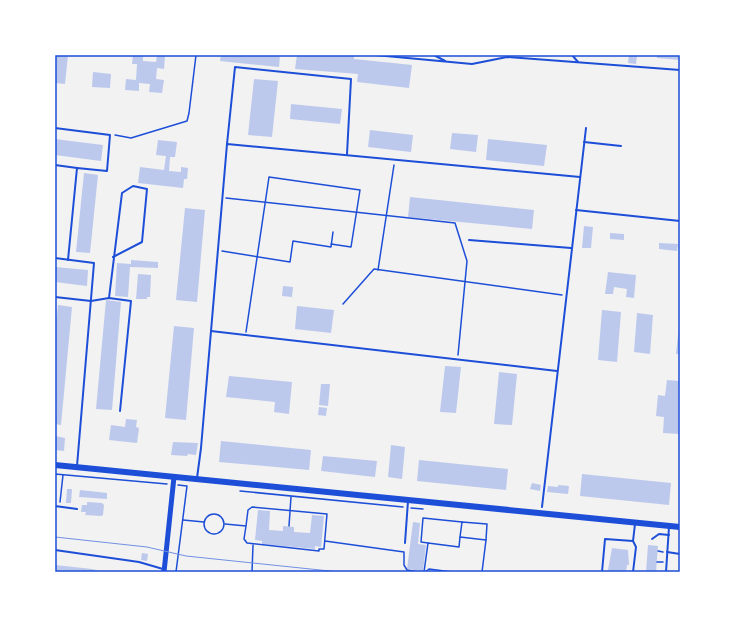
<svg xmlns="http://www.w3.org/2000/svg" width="735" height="627" font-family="Rubik,sans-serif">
  <rect width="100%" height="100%" fill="#f2f2f2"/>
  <g fill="#bdc9ec">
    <path d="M56,55H68L65,84L55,83Z"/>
    <path d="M133,55H143V61L156,62L157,55L165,56L164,69L157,68L156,79L164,80L162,93L149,92L150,84L139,83V91L125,90L126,79L136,80L137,64H132Z"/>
    <path d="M221,55H280L279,67L220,61Z"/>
    <path d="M297,55H354V59L412,65L409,88L357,82L358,74L295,69Z"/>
    <path d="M629,55H637L636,64L628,63Z"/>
    <path d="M657,55H680V60L657,58Z"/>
    <path d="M93,72L111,74L110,88L92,87Z"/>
    <path d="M254,79L278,81L272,137L248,135Z"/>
    <path d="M291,104L342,109L340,124L290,119Z"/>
    <path d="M370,130L413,135L411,152L368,147Z"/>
    <path d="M452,133L478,135L476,152L450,149Z"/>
    <path d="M55,139L103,145L101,161L55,155Z"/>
    <path d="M488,139L547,145L544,166L486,160Z"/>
    <path d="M158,140L177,142L175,157H170L169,171L181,172V167L188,168L187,179H184L183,188L138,183L140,167L164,170L166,156L156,155Z"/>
    <path d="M84,173L98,175L90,253L76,252Z"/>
    <path d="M410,197L534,210L532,229L408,217Z"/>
    <path d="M185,208L205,210L197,302L176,300Z"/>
    <path d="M584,226L593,227L591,248H582Z"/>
    <path d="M610,233L624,234V240L610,239Z"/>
    <path d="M659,243L678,244L677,251L659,249Z"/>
    <path d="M131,260L158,262V268L130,267L128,297L115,296L117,263L131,264Z"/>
    <path d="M55,267L88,270L87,286L55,282Z"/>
    <path d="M608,272L636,275L634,298L626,297L627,289L614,287L613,294H605Z"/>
    <path d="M138,274L151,275L150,297H147V299H136Z"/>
    <path d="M283,286L293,287L292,297L282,296Z"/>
    <path d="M106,300L121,302L112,410L96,409Z"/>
    <path d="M58,305L72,307L61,425L55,424V332Z"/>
    <path d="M297,306L334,310L331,333L295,329Z"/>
    <path d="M602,310L621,312L617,362L598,360Z"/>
    <path d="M637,313L653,315L650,354L634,352Z"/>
    <path d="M174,326L194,328L186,420L165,418Z"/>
    <path d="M679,326H680V354H676Z"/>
    <path d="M445,366L461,367L456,413L440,412Z"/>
    <path d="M499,372L517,374L512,425L494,424Z"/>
    <path d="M229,376L292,382L289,414L274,412L275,402L226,397Z"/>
    <path d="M667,380L680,381V434L663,433L664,417L656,416L658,395L665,396Z"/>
    <path d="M321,384H330L328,406L319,405Z"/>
    <path d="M319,407L327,408L326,416L318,415Z"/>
    <path d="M126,419L137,420L136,427L139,428L137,443L109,440L111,425L125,427Z"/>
    <path d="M55,436L65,438L64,451L55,450Z"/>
    <path d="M221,441L311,450L309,470L219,462Z"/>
    <path d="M173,442L198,443L196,455L188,454L187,456L171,455Z"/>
    <path d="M391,445L405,447L402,479L388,477Z"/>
    <path d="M323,456L377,461L375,477L321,471Z"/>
    <path d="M419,460L508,469L506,490L417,481Z"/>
    <path d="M582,474L671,483L669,505L580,496Z"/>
    <path d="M532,483L541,485L540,491L530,489Z"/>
    <path d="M558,485L569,486L568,494L547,492L548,486L558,487Z"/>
    <path d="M67,489H72L71,503H66Z"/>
    <path d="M80,490L107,493V499L79,497Z"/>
    <path d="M87,502L102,503L104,505L103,515L101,516L85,515L86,512H81L82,505H87Z"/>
    <path d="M258,510L270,511L269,530L283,531V526L294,527V532L310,533L312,515L324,516L321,547L315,546V549L262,544V541L255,540Z"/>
    <path d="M413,522L420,523L418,544L426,545L423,571L407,569Z"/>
    <path d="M648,545L658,546L656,572H646Z"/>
    <path d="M612,548L628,550L629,565H627L626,572H609L608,570Z"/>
    <path d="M142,553L148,554L147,561L141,560Z"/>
    <path d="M55,565L92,569L97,570V572H55Z"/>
  </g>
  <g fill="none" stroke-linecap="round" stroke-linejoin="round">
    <g stroke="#1d4ed8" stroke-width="1.5">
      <path d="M115,135L131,138L187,121L189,113L196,55"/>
      <path d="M226,198L455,223L467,261L458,355"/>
      <path d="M222,251L290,262L293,241L331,247L333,232"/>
      <path d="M378,270L394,165"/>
      <path d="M343,304L374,269L562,295"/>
      <path d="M246,332L269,177L360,190L351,247L331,244"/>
      <path d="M55,474L167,484"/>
      <path d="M240,491L403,507"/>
      <path d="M60,502L63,475"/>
      <path d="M411,508L423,509"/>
      <circle cx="214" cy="524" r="10"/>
      <path d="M183,520L204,522"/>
      <path d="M225,524L246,526L248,510L252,507L327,514L324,549H319V551L247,543L244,539L246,526"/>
      <path d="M289,526L291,497"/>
      <path d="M460,537L462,522L487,524L486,540"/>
      <path d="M325,541L404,552V565L407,570L419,572"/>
      <path d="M428,543L421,542L423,518L462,522"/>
      <path d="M658,551L663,552"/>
      <path d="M657,562H663"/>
      <path d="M176,572L187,486L178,485"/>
      <path d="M252,572L253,545"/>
      <path d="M418,572H422"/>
      <path d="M424,572L428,543L459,547L460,537L486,540L482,572"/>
      <path d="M425,572L429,569L452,572"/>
    </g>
    <g stroke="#1d4ed8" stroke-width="2">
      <path d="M375,55L472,64L507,57L680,70"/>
      <path d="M434,55L445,61"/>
      <path d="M572,55L578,62"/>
      <path d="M55,128L110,135L107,171L77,168L68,260"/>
      <path d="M584,142L621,146"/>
      <path d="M227,144L235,67L351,79L347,154"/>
      <path d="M55,165L77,168"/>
      <path d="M576,210L680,221"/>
      <path d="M469,240L571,248"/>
      <path d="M55,258L94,263L77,466"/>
      <path d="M55,297L91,301L109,298L131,301L120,411"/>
      <path d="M109,298L122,193L133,186L147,189L142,242L113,257"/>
      <path d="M211,331L557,371"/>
      <path d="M197,478L201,448L227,144L580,177"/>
      <path d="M55,506L77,509"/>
      <path d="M542,507L586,128"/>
      <path d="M652,539L659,534L669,535"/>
      <path d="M633,541L635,524"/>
      <path d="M405,543L408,501"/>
      <path d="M55,550L139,562L163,569"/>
      <path d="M667,552L680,554"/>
      <path d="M602,572L605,539L633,541L636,547L633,572"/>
      <path d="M666,572L669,527"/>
    </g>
    <path stroke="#1d4ed8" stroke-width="5" d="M164,572L174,477"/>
    <path stroke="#1d4ed8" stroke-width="6" d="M55,465L680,527"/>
    <path stroke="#7290e2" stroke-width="1" d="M55,537L147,547L186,556L339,572"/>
  </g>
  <rect width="735" height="627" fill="none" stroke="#ffffff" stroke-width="112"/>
  <rect x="56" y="56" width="623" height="515" fill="none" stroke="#1d4ed8" stroke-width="1.5"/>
</svg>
